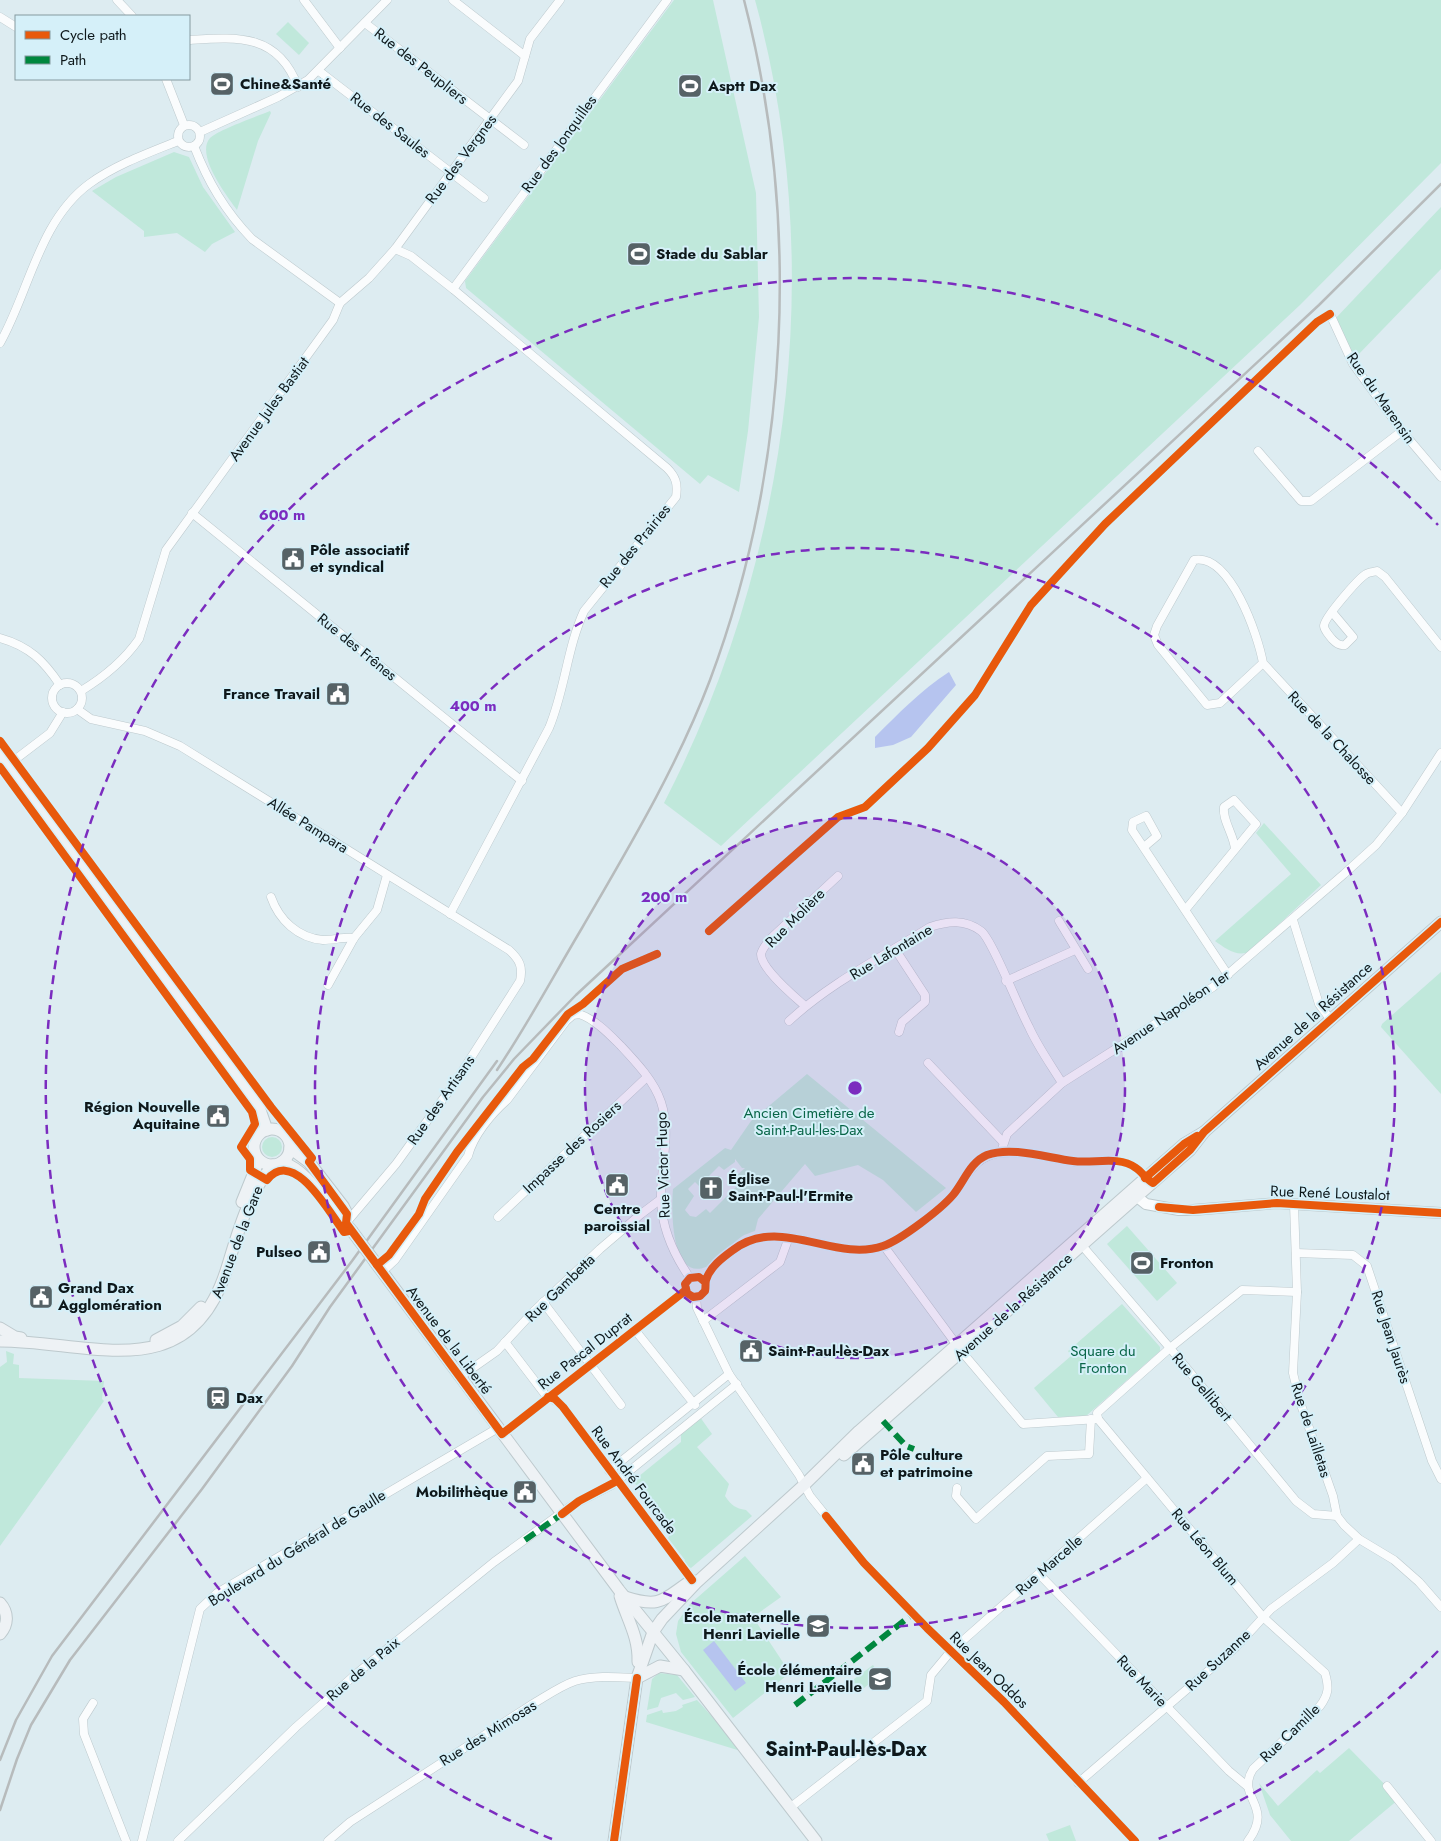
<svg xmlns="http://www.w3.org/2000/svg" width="1441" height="1841" font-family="Jost,sans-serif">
  <rect width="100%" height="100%" fill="#ddecf1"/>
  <g fill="#c0e8db" fill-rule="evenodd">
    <path d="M674,0H713L756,193L759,317L748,431L739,492L708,475L700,484L466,288L465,281Z"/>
    <path d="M755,0H1441V163L1300,305L721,846L664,803C790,559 828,265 755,0Z"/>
    <path d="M288,22L309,43L299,55L276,34Z"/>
    <path d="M270,111L271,113L258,141L237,210C227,196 195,155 210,138C218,130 258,116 270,111Z"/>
    <path d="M174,152L189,157L203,187L235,232L212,244L205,252L177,233L144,237V231L92,191L116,177Z"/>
    <path d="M1441,207V269L1355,358L1335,319Z"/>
    <path d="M1264,823L1321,885L1249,952C1236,957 1225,948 1215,941L1291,874L1256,833Z"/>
    <path d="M1441,972V1094L1381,1027L1382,1024Z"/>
    <path d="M807,1074L946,1188L916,1212L883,1180L858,1165L815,1176L805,1164L758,1219L755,1231C750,1233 745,1234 741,1237C729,1245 719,1262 706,1267C671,1281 671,1211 673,1189L725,1148L731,1150L751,1121ZM735,1159L742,1168H745L736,1176V1179L733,1180L738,1185L710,1213L706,1209L696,1217L690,1216L685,1210L694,1196L688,1189L695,1182L699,1186L719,1166L724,1170L735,1162Z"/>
    <circle cx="272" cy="1147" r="10"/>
    <path d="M1127,1226L1177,1283L1157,1301L1107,1244Z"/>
    <path d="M1122,1304L1160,1347V1351L1086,1416L1058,1417L1034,1388L1071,1356L1068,1351Z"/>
    <path d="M6,1351L14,1354L13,1364L19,1365V1378L104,1381L102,1399L104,1401L0,1546V1367L7,1362Z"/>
    <path d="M700,1417L712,1434L697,1447L729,1484L725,1496C732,1506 735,1508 746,1510L752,1516L691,1568L682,1563L685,1560L668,1538L672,1531L633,1481L681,1442V1432Z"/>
    <path d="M745,1556L781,1597L753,1617L790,1673L733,1718L681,1652L676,1634L678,1621L690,1604Z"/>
    <path d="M873,1665L880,1675L858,1693L850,1682Z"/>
    <path d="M659,1673L677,1675L695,1697L683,1700L676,1693L661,1698L658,1707L647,1710L652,1679Z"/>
    <path d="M697,1700L744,1752L646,1722L647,1715L662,1710L663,1713L676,1711L683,1707L682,1705Z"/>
    <path d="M1349,1748L1399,1799L1349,1841H1291L1270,1815L1259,1783L1278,1806L1317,1770L1320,1773Z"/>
    <path d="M1070,1825L1076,1841H1049L1046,1834Z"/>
  </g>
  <g fill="#b6c4ef">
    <path d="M949,672L956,685L911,737L893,745L875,748V737C898,714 921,690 949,672Z"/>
    <path d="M714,1641L746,1683L735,1691L703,1650Z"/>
  </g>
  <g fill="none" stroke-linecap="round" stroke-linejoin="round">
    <defs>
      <g id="minor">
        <path d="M117,0L132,16"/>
        <path d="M304,0L340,48"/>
        <path d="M453,0L525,56"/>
        <path d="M0,17L16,27"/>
        <path d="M365,23L524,145"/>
        <path d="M189,40C237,37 278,33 298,87"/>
        <path d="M319,71L484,198"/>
        <path d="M166,79L184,125"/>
        <circle cx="189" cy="136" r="11"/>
        <path d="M200,132L278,97L308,80L387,0"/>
        <path d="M194,146C208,182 225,211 252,239L340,303"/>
        <path d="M395,249L411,256L453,289L667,468C676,477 678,484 676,497L584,611C567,648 565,690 549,728L450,914"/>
        <path d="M453,289L667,0"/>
        <path d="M340,303L369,278L395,249L490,119L518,81L530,39L560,0"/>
        <path d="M1330,314L1353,364L1402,431L1441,477"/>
        <path d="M0,343C29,292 39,221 89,184C115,165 148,153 178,141"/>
        <path d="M1258,451L1301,501H1311L1402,431"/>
        <path d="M192,513L522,781"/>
        <path d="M1332,612L1353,637L1345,645C1339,646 1336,643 1332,639C1329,635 1324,630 1324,626C1324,618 1358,579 1366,574C1369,572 1374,572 1377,571L1385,577L1441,647"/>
        <path d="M0,638C29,646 44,661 60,685"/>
        <path d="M1263,663L1220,703L1207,705L1158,645L1154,635L1157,626L1194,560C1230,553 1258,635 1263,663L1402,813"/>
        <circle cx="67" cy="698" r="15"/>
        <path d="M81,691C104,677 123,662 139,639L166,550L333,320L340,303"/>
        <path d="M77,709L91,719L145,731L180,746L509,950C520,960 523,967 520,981L456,1081L396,1164L346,1223"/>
        <path d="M8,765L50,733L63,712"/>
        <path d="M1144,847L1157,836L1146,816L1133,822L1132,830L1228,975"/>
        <path d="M271,897C279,920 298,938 323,940C333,940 344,937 354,938"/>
        <path d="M1186,909L1256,824L1234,800L1224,807C1222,820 1234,835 1235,849"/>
        <path d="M1293,920L1319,1004L1330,1019"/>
        <path d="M1059,921L1088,969"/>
        <path d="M895,949L925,995V1002L902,1022L899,1032"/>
        <path d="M1006,981L1075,950"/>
        <path d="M328,985L354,938L377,910L387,875"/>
        <path d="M805,1006C794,996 761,969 761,954C762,949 766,945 769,940L838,876"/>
        <path d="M789,1021C830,983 882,957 930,927C948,921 965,919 981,931C992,939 1019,1009 1029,1027C1038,1047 1051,1065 1062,1083"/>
        <path d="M928,1063L1003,1142"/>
        <path d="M1001,1152L1007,1134L1062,1083L1213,987L1344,874L1376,845L1402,813L1441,753"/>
        <path d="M1294,1204L1297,1292L1293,1373L1300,1402L1333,1496L1337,1516L1344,1525L1359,1539L1394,1560L1419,1582L1441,1607"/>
        <path d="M498,1217L647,1077"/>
        <path d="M1079,1242L1170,1348L1296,1501L1313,1514L1337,1516"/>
        <path d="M884,1246L962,1352L1023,1424L1098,1419"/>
        <path d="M1296,1253L1353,1255L1367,1266L1432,1461L1441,1479"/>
        <path d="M382,1272L395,1260L468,1156C473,1136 491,1114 507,1100L566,1021L573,1015L579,1014C595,1019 610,1035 621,1046C636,1062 654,1081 661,1102C672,1135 660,1167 661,1200C662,1229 674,1255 690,1278"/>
        <path d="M705,1282L699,1277L690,1278L685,1284L687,1293L693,1297L700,1296L705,1291C706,1287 705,1284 706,1280C710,1267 722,1258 733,1250C781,1213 838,1264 884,1246C902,1240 942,1208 954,1194C968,1176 974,1156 1000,1153C1024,1150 1051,1159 1075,1162C1095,1164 1117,1156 1135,1167C1140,1170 1143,1176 1148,1180"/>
        <path d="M696,1297L697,1308L729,1374L799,1475L810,1496L864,1563L927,1628L1004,1702L1135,1841"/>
        <path d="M543,1302L621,1405"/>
        <path d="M703,1321L780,1262L789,1237"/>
        <path d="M635,1330L695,1405"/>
        <path d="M505,1342L544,1393C550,1399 556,1400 563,1407L695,1583"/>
        <path d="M460,1377L497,1351L533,1312L600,1249L641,1214L661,1199"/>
        <path d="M502,1434L686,1290"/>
        <path d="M609,1471L729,1374"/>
        <path d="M957,1488L956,1496L976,1519L1047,1456L1089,1454L1091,1419"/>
        <path d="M1039,1574L1229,1771L1247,1786"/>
        <path d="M93,1703L83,1719L84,1734L126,1841"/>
        <path d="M1078,1783L1236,1647L1271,1609L1333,1563L1359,1539"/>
        <path d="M1387,1786L1431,1841"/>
        <path d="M791,1807L927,1701L931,1675L951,1651L1147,1478"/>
        <path d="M142,1841L200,1609L217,1593L498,1428"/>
        <path d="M178,1841L296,1727L356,1674L494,1562L571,1506L612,1485L737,1384"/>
        <path d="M328,1841L350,1822L531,1705C545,1697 560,1686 575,1681C595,1675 617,1677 637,1678"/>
        <path d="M1248,1841C1275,1805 1235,1798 1253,1769L1320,1706C1329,1694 1329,1687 1325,1673L1263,1617L1098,1419L1097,1413L1170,1348L1242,1290L1297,1292"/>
      </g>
      <path id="tertiary" d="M1131,1192L1146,1204L1179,1210H1193L1277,1203L1441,1213"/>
      <g id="secondary">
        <path d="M0,754L258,1104L267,1130"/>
        <circle cx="272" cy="1147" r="18"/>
        <path d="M290,1148L309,1162L343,1206L347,1214L346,1223"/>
        <path d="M282,1162C309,1172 320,1197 338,1217C342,1223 347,1224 352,1231"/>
        <path d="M242,1202L259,1160"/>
        <path d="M375,1262L619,1590L684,1670L816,1841"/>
        <path d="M0,1328L15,1337L21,1338"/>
        <path d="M156,1340L182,1326L201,1307"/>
        <path d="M0,1341C90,1341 188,1388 226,1271C238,1233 247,1195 273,1165"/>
        <path d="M844,1455L1167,1170L1190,1150L1204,1132L1441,922"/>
        <path d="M620,1596C627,1619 639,1637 638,1662"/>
        <path d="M625,1597C662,1609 663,1599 692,1580"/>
        <path d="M0,1603C9,1613 8,1625 0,1634"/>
        <path d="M637,1678L660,1666L684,1670"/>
        <path d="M614,1841L637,1678L653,1632L662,1619L696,1583L805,1484L859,1431L1184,1144L1204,1132"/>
      </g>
    </defs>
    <use href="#minor" stroke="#bdc9cd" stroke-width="9"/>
    <use href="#tertiary" stroke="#bdc9cd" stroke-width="12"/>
    <use href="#secondary" stroke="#bdc9cd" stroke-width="13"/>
    <use href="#minor" stroke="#fafcfd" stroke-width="8"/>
    <use href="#tertiary" stroke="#fafcfd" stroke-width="10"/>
    <use href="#secondary" stroke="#eef2f5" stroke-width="11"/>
    <g stroke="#b7bbbc" stroke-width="2.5">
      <path d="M497,1070C528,1024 554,975 582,928C629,847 677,767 710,680C790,466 801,220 744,0"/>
      <path d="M0,1760L16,1720L52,1656L352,1261L497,1061"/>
      <path d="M0,1810L17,1759L31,1725L70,1660L202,1489L292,1366L330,1307L483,1097L514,1059L576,995L1319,305L1441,184"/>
    </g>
    <defs>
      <path id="secondary-bridge" d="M352,1231L375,1262"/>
    </defs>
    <use href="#secondary-bridge" stroke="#bdc9cd" stroke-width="13" stroke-linecap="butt"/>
    <use href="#secondary-bridge" stroke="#eef2f5" stroke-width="11"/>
    <g stroke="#00873e" stroke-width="6" stroke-dasharray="12 6" stroke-linecap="butt">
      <path d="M883,1421L906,1446L914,1449"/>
      <path d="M525,1540L562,1514"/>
      <path d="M795,1705L913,1614"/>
    </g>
    <defs>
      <g id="cycleway">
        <path d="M0,741L271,1107L312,1158L309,1162L347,1214L346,1223L502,1434L686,1290"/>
        <path d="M0,767L252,1112L255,1124L241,1147L250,1159V1170L267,1180C294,1146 330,1214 344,1232L349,1231"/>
        <path d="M709,931L838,817L865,807L928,748L975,695L1031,605L1105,524L1317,322L1330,314"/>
        <path d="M1145,1178L1184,1144L1197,1136"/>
        <path d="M1159,1207L1193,1210L1277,1203L1441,1213"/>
        <path d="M377,1265L389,1255L419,1214L425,1199L457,1152L523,1067L533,1059L568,1014L583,1004L622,969L657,954"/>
        <path d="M705,1282L699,1277L690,1278L685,1284L687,1293L693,1297L700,1296L705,1291C706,1287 705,1284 706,1280C710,1267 722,1258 733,1250C780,1214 834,1263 883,1246C901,1240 941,1209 953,1195C964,1182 970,1162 987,1155C1012,1146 1048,1158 1073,1161C1094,1164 1118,1155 1136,1168C1142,1172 1146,1179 1153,1183L1190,1150L1204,1132L1441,922"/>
        <path d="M548,1397L555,1399L563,1407L692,1580"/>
        <path d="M562,1514L579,1501L617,1481"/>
        <path d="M826,1516L864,1563L927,1628L1004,1702L1135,1841"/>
        <path d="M614,1841L637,1678"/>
      </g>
    </defs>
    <use href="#cycleway" stroke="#d5f0f9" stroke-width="11"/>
    <use href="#cycleway" stroke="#e8590c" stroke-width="8"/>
  </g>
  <circle cx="855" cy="1088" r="270" fill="#7b2cbf" fill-opacity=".12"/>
  <g fill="none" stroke="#7b2cbf" stroke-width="2.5" stroke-dasharray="9 6">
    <circle cx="855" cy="1088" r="270"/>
    <circle cx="855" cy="1088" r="540"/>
    <path d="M1438 1651A810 810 0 0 1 1158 1839M552 1839A810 810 0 1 1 1438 525"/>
  </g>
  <defs>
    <symbol id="stadium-square" viewBox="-11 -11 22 22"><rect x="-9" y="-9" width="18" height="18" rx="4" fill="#566266" stroke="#d5f0f9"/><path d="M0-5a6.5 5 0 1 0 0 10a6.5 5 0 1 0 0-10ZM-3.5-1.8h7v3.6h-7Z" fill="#fff"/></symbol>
    <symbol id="civic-square" viewBox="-11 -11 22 22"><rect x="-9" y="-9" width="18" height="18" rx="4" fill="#566266" stroke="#d5f0f9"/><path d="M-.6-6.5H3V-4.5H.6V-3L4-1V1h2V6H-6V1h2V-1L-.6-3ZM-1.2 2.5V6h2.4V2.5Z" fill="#fff"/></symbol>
    <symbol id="church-square" viewBox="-11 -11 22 22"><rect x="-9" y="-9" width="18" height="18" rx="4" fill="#566266" stroke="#d5f0f9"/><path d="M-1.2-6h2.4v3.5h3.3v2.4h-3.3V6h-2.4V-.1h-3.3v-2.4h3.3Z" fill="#fff"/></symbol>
    <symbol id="station-square" viewBox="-11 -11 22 22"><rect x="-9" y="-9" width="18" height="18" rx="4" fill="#566266" stroke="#d5f0f9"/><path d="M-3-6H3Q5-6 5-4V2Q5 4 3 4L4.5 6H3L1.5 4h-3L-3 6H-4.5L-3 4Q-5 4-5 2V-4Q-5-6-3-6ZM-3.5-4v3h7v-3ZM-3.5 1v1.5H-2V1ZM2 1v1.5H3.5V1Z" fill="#fff"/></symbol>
    <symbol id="school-square" viewBox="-11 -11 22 22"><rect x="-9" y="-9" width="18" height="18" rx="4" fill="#566266" stroke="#d5f0f9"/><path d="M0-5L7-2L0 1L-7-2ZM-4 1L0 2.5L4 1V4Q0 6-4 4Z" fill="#fff"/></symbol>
  </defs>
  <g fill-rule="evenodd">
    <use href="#stadium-square" x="208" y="70" width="28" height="28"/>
    <use href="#stadium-square" x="676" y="72" width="28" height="28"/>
    <use href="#stadium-square" x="625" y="240" width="28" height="28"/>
    <use href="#civic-square" x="279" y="545" width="28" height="28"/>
    <use href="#civic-square" x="324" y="680" width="28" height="28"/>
    <use href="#civic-square" x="204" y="1102" width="28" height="28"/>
    <use href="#civic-square" x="603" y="1171" width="28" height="28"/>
    <use href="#church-square" x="697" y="1174" width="28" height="28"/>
    <use href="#civic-square" x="305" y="1238" width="28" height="28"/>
    <use href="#stadium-square" x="1128" y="1249" width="28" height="28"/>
    <use href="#civic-square" x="27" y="1283" width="28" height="28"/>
    <use href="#civic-square" x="737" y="1337" width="28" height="28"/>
    <use href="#station-square" x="204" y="1384" width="28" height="28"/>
    <use href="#civic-square" x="849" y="1450" width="28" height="28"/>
    <use href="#civic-square" x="511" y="1478" width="28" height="28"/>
    <use href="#school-square" x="804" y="1612" width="28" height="28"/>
    <use href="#school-square" x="866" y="1665" width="28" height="28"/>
  </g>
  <g text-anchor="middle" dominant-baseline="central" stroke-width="4" stroke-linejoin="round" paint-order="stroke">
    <g font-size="15" fill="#0e181b" stroke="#d5f0f9">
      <text transform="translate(421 66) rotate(38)">Rue des Peupliers</text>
      <text transform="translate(390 125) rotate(38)">Rue des Saules</text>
      <text transform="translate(559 144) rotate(-54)">Rue des Jonquilles</text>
      <text transform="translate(461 159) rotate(-53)">Rue des Vergnes</text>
      <text transform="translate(1381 398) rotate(55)">Rue du Marensin</text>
      <text transform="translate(269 409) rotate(-54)">Avenue Jules Bastiat</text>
      <text transform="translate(635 546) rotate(-51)">Rue des Prairies</text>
      <text transform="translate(357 647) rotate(39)">Rue des Frênes</text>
      <text transform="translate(1332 738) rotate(47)">Rue de la Chalosse</text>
      <text transform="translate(308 825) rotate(32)">Allée Pampara</text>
      <text transform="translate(795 918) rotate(-45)">Rue Molière</text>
      <text transform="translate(891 952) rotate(-31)">Rue Lafontaine</text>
      <text transform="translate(1171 1012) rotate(-34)">Avenue Napoléon 1er</text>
      <text transform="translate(1313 1016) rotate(-42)">Avenue de la Résistance</text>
      <text transform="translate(441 1100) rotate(-55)">Rue des Artisans</text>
      <text transform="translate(572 1147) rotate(-43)">Impasse des Rosiers</text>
      <text transform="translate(663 1165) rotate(-92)">Rue Victor Hugo</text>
      <text transform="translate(1330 1193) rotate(2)">Rue René Loustalot</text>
      <text transform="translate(237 1242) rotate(-69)">Avenue de la Gare</text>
      <text transform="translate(560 1288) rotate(-44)">Rue Gambetta</text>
      <text transform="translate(1013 1307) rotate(-42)">Avenue de la Résistance</text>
      <text transform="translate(1391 1337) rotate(72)">Rue Jean Jaurès</text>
      <text transform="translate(449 1340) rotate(53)">Avenue de la Liberté</text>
      <text transform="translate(585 1351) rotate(-38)">Rue Pascal Duprat</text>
      <text transform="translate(1202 1387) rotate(50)">Rue Gellibert</text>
      <text transform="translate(1311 1430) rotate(72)">Rue de Lailletas</text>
      <text transform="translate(634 1480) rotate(53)">Rue André Fourcade</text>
      <text transform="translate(1205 1547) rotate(50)">Rue Léon Blum</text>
      <text transform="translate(297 1548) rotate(-32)">Boulevard du Général de Gaulle</text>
      <text transform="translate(1049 1565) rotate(-41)">Rue Marcelle</text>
      <text transform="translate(1218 1660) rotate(-43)">Rue Suzanne</text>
      <text transform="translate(363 1669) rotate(-40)">Rue de la Paix</text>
      <text transform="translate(989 1670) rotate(44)">Rue Jean Oddos</text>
      <text transform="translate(1142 1681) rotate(46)">Rue Marie</text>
      <text transform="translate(488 1733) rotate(-32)">Rue des Mimosas</text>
      <text transform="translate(1290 1733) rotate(-44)">Rue Camille</text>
    </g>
    <g font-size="15" font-weight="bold" fill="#0e181b" stroke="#d5f0f9" text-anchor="start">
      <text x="240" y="84">Chine&amp;Santé</text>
      <text x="708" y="86">Asptt Dax</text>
      <text x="656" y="254">Stade du Sablar</text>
      <text x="310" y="550">Pôle associatif<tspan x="310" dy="17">et syndical</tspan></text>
      <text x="320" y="694" text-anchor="end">France Travail</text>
      <text x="200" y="1107" text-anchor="end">Région Nouvelle<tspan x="200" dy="17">Aquitaine</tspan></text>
      <text x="728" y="1179">Église<tspan x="728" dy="17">Saint-Paul-l'Ermite</tspan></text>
      <text x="617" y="1209" text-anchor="middle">Centre<tspan x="617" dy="17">paroissial</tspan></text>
      <text x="302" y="1252" text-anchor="end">Pulseo</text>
      <text x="1160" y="1263">Fronton</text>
      <text x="58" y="1288">Grand Dax<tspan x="58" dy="17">Agglomération</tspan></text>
      <text x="768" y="1351">Saint-Paul-lès-Dax</text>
      <text x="236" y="1398">Dax</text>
      <text x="880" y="1455">Pôle culture<tspan x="880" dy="17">et patrimoine</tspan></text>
      <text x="508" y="1492" text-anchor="end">Mobilithèque</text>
      <text x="800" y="1617" text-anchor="end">École maternelle<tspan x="800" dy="17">Henri Lavielle</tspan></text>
      <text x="862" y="1670" text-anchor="end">École élémentaire<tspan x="862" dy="17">Henri Lavielle</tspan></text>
    </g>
    <g font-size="15" fill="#096648" stroke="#d5f0f9">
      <text x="809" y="1113">Ancien Cimetière de<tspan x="809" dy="17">Saint-Paul-les-Dax</tspan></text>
      <text x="1103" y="1351">Square du<tspan x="1103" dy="17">Fronton</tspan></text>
    </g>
    <g font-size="20" font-weight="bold" fill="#0e181b" stroke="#d5f0f9">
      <text x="846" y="1749">Saint-Paul-lès-Dax</text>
    </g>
  </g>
  <circle cx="855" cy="1088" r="8" fill="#7b2cbf" stroke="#d5f0f9" stroke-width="2.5"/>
  <g font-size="15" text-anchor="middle" font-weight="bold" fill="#7b2cbf" stroke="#d5f0f9" stroke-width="4" stroke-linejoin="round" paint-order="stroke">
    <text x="282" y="520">600 m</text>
    <text x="473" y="711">400 m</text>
    <text x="664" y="902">200 m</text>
  </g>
  <rect x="15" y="15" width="175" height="65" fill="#d5f0f9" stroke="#859aa0"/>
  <rect x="25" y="31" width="25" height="8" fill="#e8590c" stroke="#859aa0"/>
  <text x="60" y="40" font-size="15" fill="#0e181b">Cycle path</text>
  <rect x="25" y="56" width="25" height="8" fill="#00873e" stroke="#859aa0"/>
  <text x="60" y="65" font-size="15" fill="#0e181b">Path</text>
</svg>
